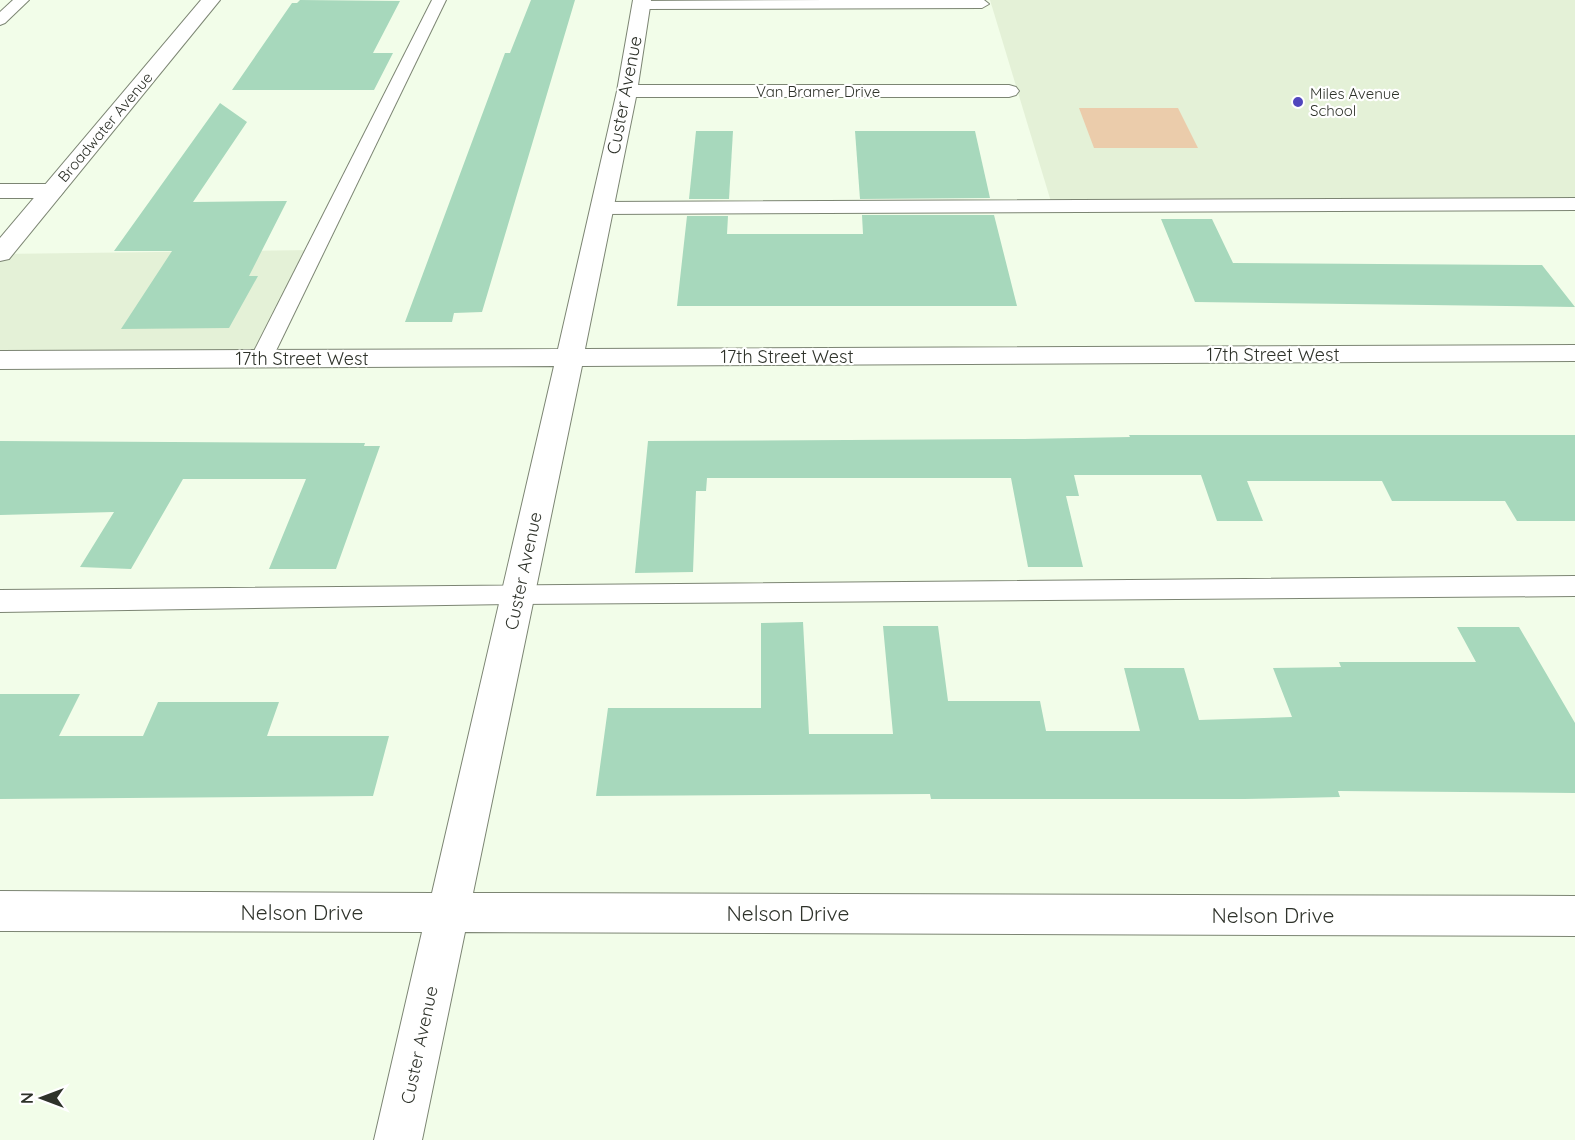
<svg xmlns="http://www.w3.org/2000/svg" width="1575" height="1140" font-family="Quicksand,sans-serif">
  <rect width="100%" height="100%" fill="#f2fde9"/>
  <g fill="#e4f1d7">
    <path d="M990,0H1575V204L1052,205Z"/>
    <path d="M315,250L261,359L0,360V254Z"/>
  </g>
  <path fill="#ebccab" d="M1079,108H1178L1198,148H1094Z"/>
  <g fill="#a7d8bc">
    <path d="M300,0L400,1L373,53H393L374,90H232L292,3H297Z"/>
    <path d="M531,0H575L482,312L454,313L452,322H405L505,53H510Z"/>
    <path d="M220,103L247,122L193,202L287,201L249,276H258L229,328L121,329L172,251H114Z"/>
    <path d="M696,131H733L729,199H689Z"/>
    <path d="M855,131H975L990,198L860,199Z"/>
    <path d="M862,215H994L1017,306H677L687,216H728L727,234H863Z"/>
    <path d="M1161,219H1212L1233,263L1542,265L1575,307L1195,302Z"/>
    <path d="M1129,435H1575V521H1517L1505,501H1392L1382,481H1247L1263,521H1217L1201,475H1074L1079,496H1066L1083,567H1028L1011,478H707L706,491H696L693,572L635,573L648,441L1024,439L1130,437Z"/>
    <path d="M0,441L365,443L364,446H380L336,569H269L306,479H183L131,569L80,567L114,512L0,515Z"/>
    <path d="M803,622L809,734H893L883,626H938L948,701H1040L1046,731H1140L1124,668H1184L1199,720L1292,717L1273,668L1341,667L1339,662H1476L1457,627H1519L1575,723V793L1338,791L1340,797L1244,799H931L930,794L596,796L608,708H761V623Z"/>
    <path d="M0,694H80L59,736H143L158,702H279L267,736H389L373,796L0,799Z"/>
  </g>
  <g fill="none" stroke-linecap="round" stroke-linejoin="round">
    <defs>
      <g id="service">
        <path d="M13,0H29L5,23L0,25V12Z"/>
        <path d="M432,0H446L272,359L269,364H253L250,359Z"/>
        <path d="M827,0H984L989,4L982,8L641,9L634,5L641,1Z"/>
        <path d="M1575,198V210L602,214L592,208L602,202Z"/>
        <path d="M1575,576V596L518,604L0,612V590Z"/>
      </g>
      <g id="minor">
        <path d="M633,0H651L638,85H1009L1016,87L1019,91L1016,95L1009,97H636L585,349L1575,345V361L582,366L473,893L1575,896V936L465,932L422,1140H374L422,932L0,931V891L432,893L554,366L0,369V351L558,349L617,91Z"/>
        <path d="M0,184H52L60,186L64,191L60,196L52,198H0Z"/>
      </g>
      <path id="secondary" d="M201,0H220L9,259L0,261V238Z"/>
    </defs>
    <use href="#service" stroke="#7c8573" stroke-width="2"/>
    <use href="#minor" stroke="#7c8573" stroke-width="2"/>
    <use href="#secondary" stroke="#7c8573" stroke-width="2"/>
    <use href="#service" fill="#fff" fill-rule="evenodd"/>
    <use href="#minor" fill="#fff" fill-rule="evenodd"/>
    <use href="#secondary" fill="#fff" fill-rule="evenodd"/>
  </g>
  <circle fill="#5046bd" stroke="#fff" stroke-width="2" cx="1298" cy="102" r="6"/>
  <g text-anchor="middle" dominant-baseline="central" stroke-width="4.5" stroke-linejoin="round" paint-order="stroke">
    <g font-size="15" fill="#2e322a" stroke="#fff">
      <text x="818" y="91">Van Bramer Drive</text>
      <text transform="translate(105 127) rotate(-50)">Broadwater Avenue</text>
    </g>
    <g font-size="15" fill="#2e322a" stroke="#fff" text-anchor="start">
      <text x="1310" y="93">Miles Avenue<tspan x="1310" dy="17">School</tspan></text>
    </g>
    <g font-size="18" fill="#2e322a" stroke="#fff">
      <text transform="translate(624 95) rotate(-79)">Custer Avenue</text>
      <text x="1273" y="354">17th Street West</text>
      <text x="787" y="356">17th Street West</text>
      <text x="302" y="358">17th Street West</text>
      <text transform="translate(523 571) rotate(-78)">Custer Avenue</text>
      <text transform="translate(419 1045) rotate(-78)">Custer Avenue</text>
    </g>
    <g font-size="21" fill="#2e322a" stroke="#fff">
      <text x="302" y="912">Nelson Drive</text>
      <text x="788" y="913">Nelson Drive</text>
      <text x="1273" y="915">Nelson Drive</text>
    </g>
  </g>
  <g transform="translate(42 1098) rotate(270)" stroke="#ffffff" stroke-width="4.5" paint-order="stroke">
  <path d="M0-4.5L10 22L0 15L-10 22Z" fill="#2e322a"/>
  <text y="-9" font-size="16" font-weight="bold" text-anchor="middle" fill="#2e322a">N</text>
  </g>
</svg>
